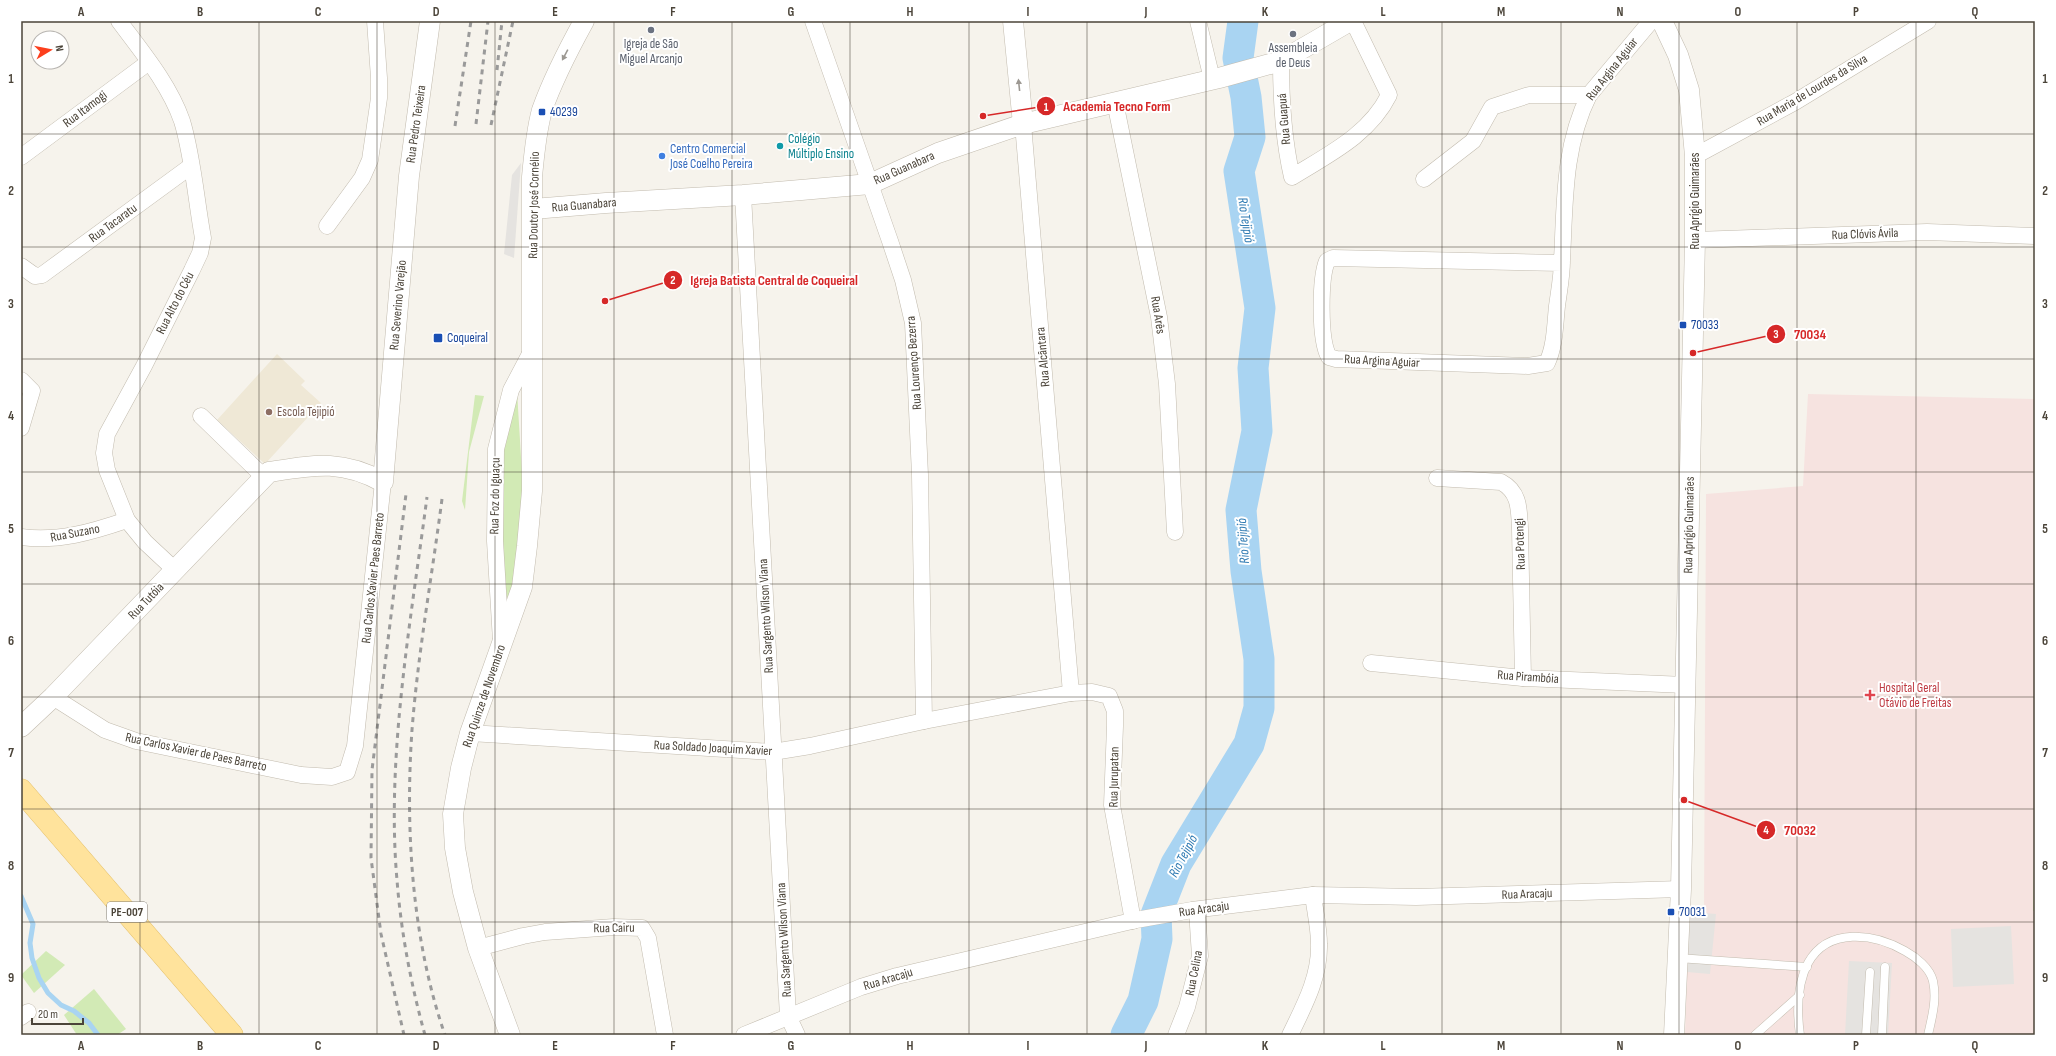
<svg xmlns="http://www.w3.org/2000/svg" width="2056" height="1056" font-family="'Sofia Sans Condensed',sans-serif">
  <rect width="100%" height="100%" fill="#f6f3ec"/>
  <path fill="#efe8d6" d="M277,354L305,381L301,385L321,403L265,464L217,420Z"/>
  <path fill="#f6e3e0" d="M1808,394L2035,399V1035H1685L1689,912L1704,913L1706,494L1803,486Z"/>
  <g fill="#d2eab5">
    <path d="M517,391L523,490L515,579L511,592L504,602L500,449Z"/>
    <path d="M475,395L484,396L469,452L465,510L462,501Z"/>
    <path d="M2035,805V911H2033Z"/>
    <path d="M46,951L65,965L34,993L21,975Z"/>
    <path d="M94,989L126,1029L117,1035H77L64,1015Z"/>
  </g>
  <g fill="#e5e3e0">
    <path d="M521,163L514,258L504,254L512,175Z"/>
    <path d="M1689,912L1716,914L1710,974L1687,972Z"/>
    <path d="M2011,926L2014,984L1953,987L1951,929Z"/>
    <path d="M1849,961L1892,963L1888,1035H1845Z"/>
  </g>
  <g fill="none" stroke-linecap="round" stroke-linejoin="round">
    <path stroke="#a9d4f2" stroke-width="5" d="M21,896L33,924L30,943L32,958L39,978L48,993L61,1005L74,1011L89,1023L98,1035"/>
    <path stroke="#a9d4f2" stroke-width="31" d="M1126,1035L1143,1001L1157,939L1156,915L1176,864L1249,744L1259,708V659L1246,571L1241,510L1257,431L1253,368L1260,308L1239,171L1250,137L1246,97L1238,58L1243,21"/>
    <defs>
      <g id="service">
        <path d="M1678,958L1807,967"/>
        <path d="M1755,1035L1800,995"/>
        <path d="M1800,1035C1797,1013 1797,984 1808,963C1828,927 1874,933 1905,951C1916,957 1930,968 1933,981C1937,1000 1932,1017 1928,1035"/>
        <path d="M1866,1035L1870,972"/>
        <path d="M1882,1035L1885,967"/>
      </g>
      <g id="minor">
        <path d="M119,21C142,52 169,84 182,121C193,157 196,200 203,238L200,253L192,270L144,366L107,434L104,453L107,470L127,520L145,542L175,570"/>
        <path d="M813,21L890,241L903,280L913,323L920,475L924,721"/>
        <path d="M1198,21L1212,79"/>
        <path d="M1281,61C1281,100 1283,138 1292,177C1329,154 1369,135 1389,95L1353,21"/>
        <path d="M1115,102L1159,317L1167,384L1175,532"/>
        <path d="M1023,124L1071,693"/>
        <path d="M1695,156L1795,102L1928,21"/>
        <path d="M21,157L149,62"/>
        <path d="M1424,179L1473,141L1492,107L1529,95H1589"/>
        <path d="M743,195L788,1016L797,1035"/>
        <path d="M327,226L362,178L370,160L379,98V78L375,21"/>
        <path d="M1695,240L1927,232L2035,236"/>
        <path d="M1562,263L1333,258L1327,261C1320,278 1319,340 1329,357L1336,359L1528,366L1547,363C1555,346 1555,325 1557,306C1559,291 1562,276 1562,260C1565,204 1563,147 1589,95L1651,21"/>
        <path d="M21,266L35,276L42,275L191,166"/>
        <path d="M21,380L32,391L21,428"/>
        <path d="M201,416L264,477"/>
        <path d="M1437,478L1501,482C1520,492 1519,510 1520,529L1523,678"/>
        <path d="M21,537C58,542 92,532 127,520"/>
        <path d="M501,641L495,541L496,449L511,390L531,352"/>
        <path d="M1371,663L1523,678L1685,685"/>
        <path d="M53,697L105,730L136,741L301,775L332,777L347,772L355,746L383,482"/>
        <path d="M470,733L773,752L810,746L924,721L1071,693L1092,692L1109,696L1115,711V726L1112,805L1133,921"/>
        <path d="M478,948L523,936L545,932L614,927L642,928L648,938L665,1035"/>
        <path d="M21,1017L28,1012"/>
        <path d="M744,1035L861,987L897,976L1136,920L1192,910L1313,895L1416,897L1681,889"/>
        <path d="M1176,1035L1187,1007L1200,956L1197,910"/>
        <path d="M1290,1035C1304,1006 1320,977 1319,944C1319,928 1315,911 1313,895"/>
      </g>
      <g id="tertiary">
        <path d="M1013,21L1023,124"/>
        <path d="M1662,21L1678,55L1689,90L1695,156V240L1681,889L1674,1035"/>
        <path d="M533,209L606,203L743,195L870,184L938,153L1023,124L1219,78L1281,61L1350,21"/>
        <path d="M21,727L53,697L269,472C314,465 341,459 383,482L409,176L430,21"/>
        <path d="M510,1035L478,948L463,892L455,848L453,814L461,768L470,733L522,587L527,546L532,491V177C534,155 536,132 542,110C553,79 568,50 584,21"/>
      </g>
      <path id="primary" d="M21,790L232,1035"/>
    </defs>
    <use href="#service" stroke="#c2bbae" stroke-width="9"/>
    <use href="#minor" stroke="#c2bbae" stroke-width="17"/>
    <use href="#tertiary" stroke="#c2bbae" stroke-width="21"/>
    <use href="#primary" stroke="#e6c16a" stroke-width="23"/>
    <use href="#service" stroke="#fff" stroke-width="8"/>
    <use href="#minor" stroke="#fff" stroke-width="16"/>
    <use href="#tertiary" stroke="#fff" stroke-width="20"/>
    <use href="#primary" stroke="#ffe39c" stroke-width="22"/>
    <g stroke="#9a9a9a" stroke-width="3" stroke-dasharray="5 5" stroke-linecap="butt">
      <path d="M497,70L502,21"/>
      <path d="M476,124L488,21"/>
      <path d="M491,125L513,21"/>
      <path d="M455,126L471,21"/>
      <path d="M442,499C432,576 418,653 412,730C405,830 412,940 445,1035"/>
      <path d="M404,1035L381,934L371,858L372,770L406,494"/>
      <path d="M425,1035C411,985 401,932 397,880C386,757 411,620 427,497"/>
    </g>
  </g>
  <defs><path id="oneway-solid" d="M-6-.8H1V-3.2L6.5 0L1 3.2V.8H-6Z"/></defs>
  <g fill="#9c9892">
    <use href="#oneway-solid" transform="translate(565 55) rotate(118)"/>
    <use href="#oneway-solid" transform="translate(1019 85) rotate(-96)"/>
  </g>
  <path fill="none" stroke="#4b4439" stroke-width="1" stroke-opacity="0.55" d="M140,21V1035M259,21V1035M377,21V1035M495,21V1035M614,21V1035M732,21V1035M850,21V1035M969,21V1035M1087,21V1035M1206,21V1035M1324,21V1035M1442,21V1035M1561,21V1035M1679,21V1035M1797,21V1035M1916,21V1035M21,134H2035M21,247H2035M21,359H2035M21,472H2035M21,584H2035M21,697H2035M21,809H2035M21,922H2035"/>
  <g fill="#6b7280" stroke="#fff" stroke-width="1.5">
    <circle cx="651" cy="30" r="4"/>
    <circle cx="1293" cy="34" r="4"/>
  </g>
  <g fill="#1a4fb4" stroke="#fff" stroke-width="1.5">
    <rect x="538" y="108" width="8" height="8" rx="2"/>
    <rect x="1679" y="321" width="8" height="8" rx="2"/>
    <rect x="433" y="333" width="10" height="10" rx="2"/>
    <rect x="1667" y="908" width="8" height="8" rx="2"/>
  </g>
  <circle fill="#0f9aa8" stroke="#fff" stroke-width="1.5" cx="780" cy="146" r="4"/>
  <circle fill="#3f7fe0" stroke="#fff" stroke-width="1.5" cx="662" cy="156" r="4"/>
  <circle fill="#8d6e63" stroke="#fff" stroke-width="1.5" cx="269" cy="412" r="4"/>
  <path fill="#e0444e" stroke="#fff" stroke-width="1.5" d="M1868 689h4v4h4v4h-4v4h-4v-4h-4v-4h4z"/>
  <g text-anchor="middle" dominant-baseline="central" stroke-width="4" stroke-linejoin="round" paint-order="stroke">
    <rect fill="#fff" stroke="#817c74" stroke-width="1" x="107" y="902" width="40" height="20" rx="3"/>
    <g font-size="12" font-weight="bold" fill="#4b4439">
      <text x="127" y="912">PE-007</text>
    </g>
    <g font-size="13" fill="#5b616d" stroke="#fff">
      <text x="651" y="44">Igreja de São<tspan x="651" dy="15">Miguel Arcanjo</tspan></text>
      <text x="1293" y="48">Assembleia<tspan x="1293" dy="15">de Deus</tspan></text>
    </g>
    <g font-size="13" fill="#4b4439" stroke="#fff">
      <text transform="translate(1612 69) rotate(-52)">Rua Argina Aguiar</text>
      <text transform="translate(1812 90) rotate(-31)">Rua Maria de Lourdes da Silva</text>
      <text transform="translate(85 109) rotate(-37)">Rua Itamogi</text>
      <text transform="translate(1284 119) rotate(-95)">Rua Guapuá</text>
      <text transform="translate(416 124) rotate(-82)">Rua Pedro Teixeira</text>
      <text transform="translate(904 168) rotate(-24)">Rua Guanabara</text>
      <text transform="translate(1695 201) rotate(-90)">Rua Aprígio Guimarães</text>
      <text transform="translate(534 205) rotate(-89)">Rua Doutor José Cornélio</text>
      <text transform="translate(584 205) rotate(-5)">Rua Guanabara</text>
      <text transform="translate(113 223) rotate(-36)">Rua Tacaratu</text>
      <text transform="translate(1865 234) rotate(-2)">Rua Clóvis Ávila</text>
      <text transform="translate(175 303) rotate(-63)">Rua Alto do Céu</text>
      <text transform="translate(398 305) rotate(-85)">Rua Severino Varejão</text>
      <text transform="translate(1158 315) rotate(81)">Rua Arês</text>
      <text transform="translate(1043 357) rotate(-95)">Rua Alcântara</text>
      <text transform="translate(1382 361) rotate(3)">Rua Argina Aguiar</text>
      <text transform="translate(914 363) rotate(-94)">Rua Lourenço Bezerra</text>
      <text transform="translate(495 496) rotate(-89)">Rua Foz do Iguaçu</text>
      <text transform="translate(1689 525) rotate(-89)">Rua Aprígio Guimarães</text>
      <text transform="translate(75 533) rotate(-11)">Rua Suzano</text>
      <text transform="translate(1520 544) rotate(-92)">Rua Potengi</text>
      <text transform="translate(373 578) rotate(-84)">Rua Carlos Xavier Paes Barreto</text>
      <text transform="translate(146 601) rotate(-46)">Rua Tutóia</text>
      <text transform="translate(766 616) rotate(-93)">Rua Sargento Wilson Viana</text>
      <text transform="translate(1528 677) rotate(4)">Rua Pirambóia</text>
      <text transform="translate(484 696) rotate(-71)">Rua Quinze de Novembro</text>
      <text transform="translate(713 748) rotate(3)">Rua Soldado Joaquim Xavier</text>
      <text transform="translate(196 752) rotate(12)">Rua Carlos Xavier de Paes Barreto</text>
      <text transform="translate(1114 777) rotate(-89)">Rua Jurupatan</text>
      <text transform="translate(1527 894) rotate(-2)">Rua Aracaju</text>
      <text transform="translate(1204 909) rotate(-8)">Rua Aracaju</text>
      <text transform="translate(614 928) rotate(-1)">Rua Cairu</text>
      <text transform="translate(784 940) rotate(-93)">Rua Sargento Wilson Viana</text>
      <text transform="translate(1194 973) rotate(-79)">Rua Celina</text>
      <text transform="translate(888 979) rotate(-17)">Rua Aracaju</text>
    </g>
    <g font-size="13" fill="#164399" stroke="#fff" text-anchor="start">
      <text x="550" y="112">40239</text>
      <text x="1691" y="325">70033</text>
      <text x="447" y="338">Coqueiral</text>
      <text x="1679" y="912">70031</text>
    </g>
    <g font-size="13" fill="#0d838f" stroke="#fff" text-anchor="start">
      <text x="788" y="139">Colégio<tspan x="788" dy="15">Múltiplo Ensino</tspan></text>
    </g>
    <g font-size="13" fill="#366cbe" stroke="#fff" text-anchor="start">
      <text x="670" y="149">Centro Comercial<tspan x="670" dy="15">José Coelho Pereira</tspan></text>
    </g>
    <g font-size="13" fill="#785e54" stroke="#fff" text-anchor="start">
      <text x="277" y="412">Escola Tejipió</text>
    </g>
    <g font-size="13" fill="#be3a42" stroke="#fff" text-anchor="start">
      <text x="1879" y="688">Hospital Geral<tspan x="1879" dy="15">Otávio de Freitas</tspan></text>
    </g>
    <g font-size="14" font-style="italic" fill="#2e7ab2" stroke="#fff">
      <text transform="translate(1246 220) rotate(81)">Rio Tejipió</text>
      <text transform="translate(1243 541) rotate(-94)">Rio Tejipió</text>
      <text transform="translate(1183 856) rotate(-62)">Rio Tejipió</text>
    </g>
  </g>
  <path fill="none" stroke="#d62828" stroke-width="1.5" d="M983 116L1046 106M605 301L673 280M1693 353L1776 334M1684 800L1766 830"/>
  <g fill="#d62828" stroke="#fff" stroke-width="1.5">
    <circle cx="983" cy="116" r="4"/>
    <circle cx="605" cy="301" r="4"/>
    <circle cx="1693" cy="353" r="4"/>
    <circle cx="1684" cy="800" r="4"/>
    <circle cx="1046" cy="106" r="10"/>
    <circle cx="673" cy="280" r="10"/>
    <circle cx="1776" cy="334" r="10"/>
    <circle cx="1766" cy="830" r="10"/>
  </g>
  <g font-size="12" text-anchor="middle" font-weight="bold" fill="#fff">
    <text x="1046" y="111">1</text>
    <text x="673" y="284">2</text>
    <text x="1776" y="338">3</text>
    <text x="1766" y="834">4</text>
  </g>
  <g font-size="14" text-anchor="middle" font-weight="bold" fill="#d62828" stroke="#fff" stroke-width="4" stroke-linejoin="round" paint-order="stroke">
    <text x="1117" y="111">Academia Tecno Form</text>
    <text x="774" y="285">Igreja Batista Central de Coqueiral</text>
    <text x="1810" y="339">70034</text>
    <text x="1800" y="835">70032</text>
  </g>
  <rect width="2056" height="1056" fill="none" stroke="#ffffff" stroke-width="44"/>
  <g transform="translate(50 50) rotate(80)"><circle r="19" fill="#ffffff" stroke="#b7b4b0"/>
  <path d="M0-3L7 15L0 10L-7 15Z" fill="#fc3f1d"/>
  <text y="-6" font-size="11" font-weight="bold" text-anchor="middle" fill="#4b4439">N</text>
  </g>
  <path d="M32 1018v6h51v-6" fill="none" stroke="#4b4439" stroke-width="2"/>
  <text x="38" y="1018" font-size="12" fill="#4b4439" stroke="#ffffff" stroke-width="3" paint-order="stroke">20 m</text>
  <rect x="22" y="22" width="2012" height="1012" fill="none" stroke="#4b4439" stroke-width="1.5"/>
  <g font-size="13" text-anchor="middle" font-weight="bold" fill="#4b4439">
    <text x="81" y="16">A</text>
    <text x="200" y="16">B</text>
    <text x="318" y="16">C</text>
    <text x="436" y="16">D</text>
    <text x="555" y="16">E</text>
    <text x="673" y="16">F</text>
    <text x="791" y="16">G</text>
    <text x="910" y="16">H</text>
    <text x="1028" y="16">I</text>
    <text x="1146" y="16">J</text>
    <text x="1265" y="16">K</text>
    <text x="1383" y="16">L</text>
    <text x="1501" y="16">M</text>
    <text x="1620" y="16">N</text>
    <text x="1738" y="16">O</text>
    <text x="1856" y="16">P</text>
    <text x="1975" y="16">Q</text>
    <text x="11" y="83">1</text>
    <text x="2045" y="83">1</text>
    <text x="11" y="195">2</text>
    <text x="2045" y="195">2</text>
    <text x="11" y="308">3</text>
    <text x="2045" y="308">3</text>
    <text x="11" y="420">4</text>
    <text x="2045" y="420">4</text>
    <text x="11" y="533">5</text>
    <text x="2045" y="533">5</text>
    <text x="11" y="645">6</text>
    <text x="2045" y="645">6</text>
    <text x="11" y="757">7</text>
    <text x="2045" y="757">7</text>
    <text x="11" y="870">8</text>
    <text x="2045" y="870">8</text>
    <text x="11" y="982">9</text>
    <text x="2045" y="982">9</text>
    <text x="81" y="1050">A</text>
    <text x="200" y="1050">B</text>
    <text x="318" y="1050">C</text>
    <text x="436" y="1050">D</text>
    <text x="555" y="1050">E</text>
    <text x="673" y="1050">F</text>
    <text x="791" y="1050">G</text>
    <text x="910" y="1050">H</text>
    <text x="1028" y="1050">I</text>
    <text x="1146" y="1050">J</text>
    <text x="1265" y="1050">K</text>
    <text x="1383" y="1050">L</text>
    <text x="1501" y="1050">M</text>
    <text x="1620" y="1050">N</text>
    <text x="1738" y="1050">O</text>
    <text x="1856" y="1050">P</text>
    <text x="1975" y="1050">Q</text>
  </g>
</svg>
